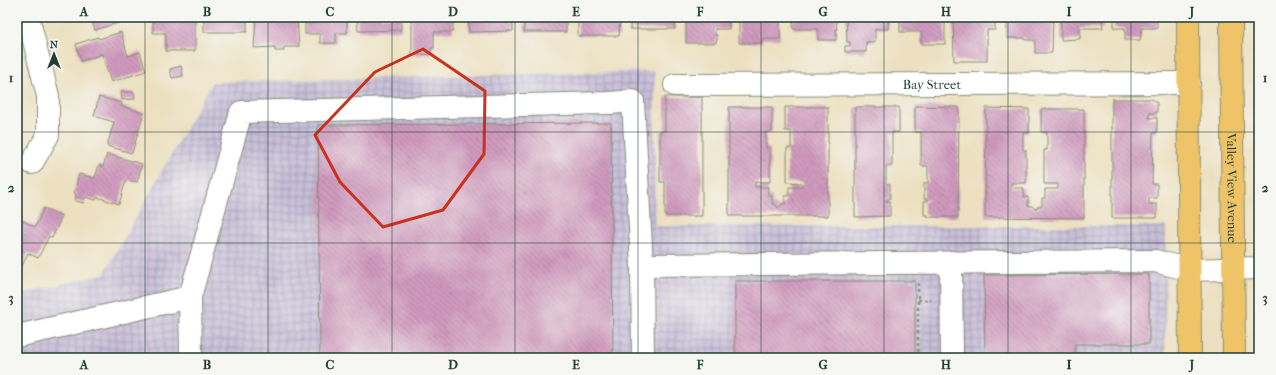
<svg xmlns="http://www.w3.org/2000/svg" width="1276" height="375" font-family="'IM FELL French Canon',serif">
  <defs>
    <pattern id="industrial-grid" width="8" height="8" patternUnits="userSpaceOnUse"><rect width="8" height="8" fill="#c8bfd8"/><path d="M0 4h8M4 0v8" fill="none" stroke="#a29cb0"/></pattern>
    <pattern id="building-back-hatch" width="6" height="6" patternUnits="userSpaceOnUse"><rect width="6" height="6" fill="#d09abe"/><path d="M-1 5l2 2M0 0l6 6M5-1l2 2" fill="none" stroke="#a87f9b"/></pattern>
  </defs>
  <rect width="100%" height="100%" fill="#f6f6f2"/>
  <filter id="ink" filterUnits="userSpaceOnUse"><feTurbulence type="fractalNoise" baseFrequency=".025" numOctaves="2"/><feDisplacementMap in="SourceGraphic" scale="8" xChannelSelector="R" yChannelSelector="G"/><feConvolveMatrix kernelMatrix="1 2 1 2 8 2 1 2 1" color-interpolation-filters="sRGB"/></filter>
  <filter id="wash" filterUnits="userSpaceOnUse"><feTurbulence type="fractalNoise" baseFrequency=".012" numOctaves="4" result="noise"/><feDisplacementMap in="SourceGraphic" scale="16" xChannelSelector="R" yChannelSelector="G"/><feGaussianBlur stdDeviation="0.9" result="paint"/><feColorMatrix in="noise" values="0 0 0 0 0 0 0 0 0 0 0 0 0 0 0 0 0 1.4 0 .05"/><feComposite in="paint" operator="in"/></filter>
  <g filter="url(#wash)">
    <rect width="100%" height="100%" fill="#ece0c0"/>
    <path fill="url(#industrial-grid)" d="M655,71V226H1166L1165,358H17V295L104,274L212,82Z"/>
    <g id="blocks">
      <g fill="url(#building-back-hatch)">
        <path d="M91,17H118L120,22L95,30Z"/>
        <path d="M153,17H195V51H166V33H153Z"/>
        <rect x="204" y="17" width="43" height="15"/>
        <path d="M256,17H297L299,47H284V51H275V47L254,48Z"/>
        <path d="M305,17H347V33H336V43H320V34H305Z"/>
        <path d="M357,17H401V30L358,31Z"/>
        <path d="M412,17H453V32H434V48H431V54L412,55Z"/>
        <path d="M468,17H513V31L469,32Z"/>
        <rect x="524" y="17" width="42" height="15"/>
        <path d="M578,17H620L619,36H578Z"/>
        <rect x="630" y="17" width="45" height="12"/>
        <path d="M686,17H729V29H715V35H717V41H716V43H686Z"/>
        <path d="M739,17H780V39H762V43H739Z"/>
        <path d="M793,17H837L836,40H818V29H793Z"/>
        <path d="M846,17H894L888,20V29H875V42H866V52H845V46H850V42H847Z"/>
        <path d="M900,17H945V44H921V32H900Z"/>
        <path d="M953,17H995V30H987V61H954Z"/>
        <path d="M1007,17H1053L1052,53H1035V40H1025V38H1007Z"/>
        <path d="M1061,17H1102L1103,28H1080V39L1061,40Z"/>
        <path d="M1114,17H1157V28H1142L1140,40H1125V28H1114Z"/>
        <path d="M121,32L128,56L140,52L146,71L111,82L102,54L81,61L76,44L98,37L99,39Z"/>
        <path d="M181,66L183,76L172,78L170,69Z"/>
        <path d="M121,92H134L135,99L122,100Z"/>
        <path d="M99,97L122,103L121,106L144,113L132,153L107,146L114,122L94,116Z"/>
        <path d="M665,97H702V216H665V182H660V131H665Z"/>
        <path d="M1112,99H1152L1157,103V113H1149V118H1157V133H1153L1152,184H1157V198H1149V204H1157V218H1112Z"/>
        <path d="M915,106L959,107L958,217H928V215H924V201H928V199H924V183H928V166H921V132H915Z"/>
        <path d="M729,107H772V132H766V148H770V182H755V187H768V196H772V204H775L778,208L782,204H785V196H789V187H802V183L787,182V148H791V131H785V107H828V216H729Z"/>
        <path d="M855,107H899V132H892V166H886V184H890V199H886V201H890V216L855,217Z"/>
        <path d="M986,108L1029,109V133H1023V150H1026V183H1011V188H1024V197H1028V206H1032L1035,209L1039,206H1042V198H1045V189H1058V184H1044V150H1047V132H1041V109H1084V218L985,217Z"/>
        <path d="M611,123L613,358H320L318,125Z"/>
        <path d="M107,154L142,164L137,182L126,180L119,204L97,197L96,200L85,197L84,203L75,201L76,194L74,193L79,174L95,178L99,165L103,167Z"/>
        <path d="M44,208L62,216L52,238L49,236L38,258L28,253L22,266L17,263V218L35,227Z"/>
        <path d="M1149,274V344H1075V358H985L984,275Z"/>
        <rect x="735" y="281" width="180" height="77"/>
      </g>
    </g>
  </g>
  <g filter="url(#ink)">
    <use href="#blocks" fill-opacity="0" stroke="#868e7a" stroke-width="1"/>
    <g fill="none" stroke-linecap="round" stroke-linejoin="round">
      <defs>
        <g id="minor">
          <path d="M28,17L48,96V135L32,163"/>
          <path id="s1" d="M675,85L1189,83"/>
          <path d="M951,262L952,358"/>
          <path d="M642,265L1155,261L1190,270L1259,268"/>
          <path d="M190,297L191,358"/>
          <path d="M17,336L190,297L241,112L609,103L633,101L642,265L643,358"/>
        </g>
        <g id="major">
          <path d="M1188,17L1190,358"/>
          <path id="s2" d="M1231,17L1234,358"/>
        </g>
      </defs>
      <use href="#minor" stroke="#868e7a" stroke-width="24"/>
      <use href="#major" stroke="#868e7a" stroke-width="24"/>
      <g stroke="#868e7a" stroke-width="2.5" stroke-dasharray="3 3" stroke-linecap="butt">
        <path d="M918,283V358"/>
        <path d="M918,300H931"/>
      </g>
      <use href="#minor" stroke="#fff" stroke-width="22"/>
      <use href="#major" stroke="#efc469" stroke-width="22"/>
    </g>
  </g>
  <path fill="none" stroke="#c8321e" stroke-width="3" stroke-linejoin="round" d="M423,49L485,91L484,154L443,210L383,227L340,182L315,135L375,72Z"/>
  <path fill="none" stroke="#1f3d34" stroke-width="1" stroke-opacity="0.55" d="M145,17V358M268,17V358M392,17V358M515,17V358M638,17V358M761,17V358M884,17V358M1008,17V358M1131,17V358M17,132H1259M17,243H1259"/>
  <g text-anchor="middle" dominant-baseline="central" stroke-width="4" stroke-linejoin="round" paint-order="stroke">
    <g font-size="13" fill="#1f3d34" stroke="#f6f6f2">
      <text stroke="none"><textPath href="#s1" startOffset="257">Bay Street</textPath></text>
      <text stroke="none"><textPath href="#s2" startOffset="171">Valley View Avenue</textPath></text>
    </g>
  </g>
  <rect width="1276" height="375" fill="none" stroke="#f6f6f2" stroke-width="44"/>
  <g transform="translate(54 54)" stroke="#f6f6f2" stroke-width="3" paint-order="stroke">
  <path d="M0-3L7 15L0 10L-7 15Z" fill="#1f3d34"/>
  <text y="-6" font-size="11" font-weight="bold" text-anchor="middle" fill="#1f3d34">N</text>
  </g>
  <rect x="22" y="22" width="1232" height="331" fill="none" stroke="#1f3d34" stroke-width="1.5"/>
  <g font-size="13" text-anchor="middle" font-weight="bold" fill="#1f3d34">
    <text x="84" y="16">A</text>
    <text x="207" y="16">B</text>
    <text x="330" y="16">C</text>
    <text x="453" y="16">D</text>
    <text x="576" y="16">E</text>
    <text x="700" y="16">F</text>
    <text x="823" y="16">G</text>
    <text x="946" y="16">H</text>
    <text x="1069" y="16">I</text>
    <text x="1192" y="16">J</text>
    <text x="11" y="82">1</text>
    <text x="1265" y="82">1</text>
    <text x="11" y="192">2</text>
    <text x="1265" y="192">2</text>
    <text x="11" y="302">3</text>
    <text x="1265" y="302">3</text>
    <text x="84" y="369">A</text>
    <text x="207" y="369">B</text>
    <text x="330" y="369">C</text>
    <text x="453" y="369">D</text>
    <text x="576" y="369">E</text>
    <text x="700" y="369">F</text>
    <text x="823" y="369">G</text>
    <text x="946" y="369">H</text>
    <text x="1069" y="369">I</text>
    <text x="1192" y="369">J</text>
  </g>
</svg>
